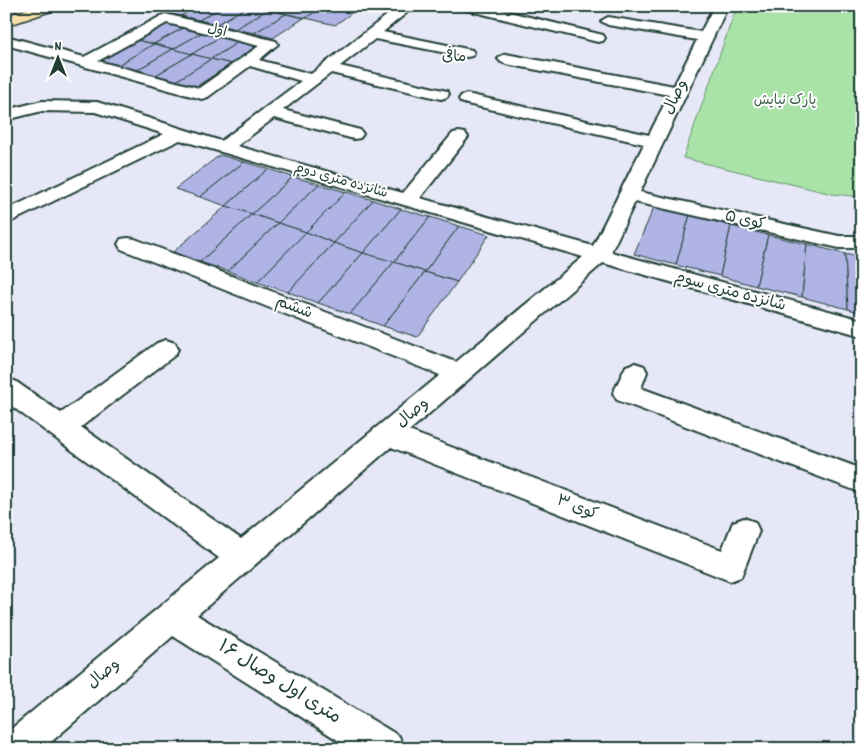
<svg xmlns="http://www.w3.org/2000/svg" width="868" height="755" font-family="Dekko,'Playpen Sans Arabic',sans-serif">
  <rect width="100%" height="100%" fill="#e7e8f7"/>
  <filter id="ink" filterUnits="userSpaceOnUse"><feTurbulence type="fractalNoise" baseFrequency=".02" numOctaves="2"/><feDisplacementMap in="SourceGraphic" scale="10" xChannelSelector="R" yChannelSelector="G"/><feConvolveMatrix kernelMatrix="1 2 1 2 8 2 1 2 1" color-interpolation-filters="sRGB"/></filter>
  <g filter="url(#ink)">
    <path fill="#aae3a8" stroke="#64906e" d="M737,6H862V197L832,194L683,158Z"/>
    <g fill="#afb4e5" stroke="#1f3d34">
      <path d="M174,6H199L181,16L164,12Z"/>
      <path d="M199,6H224L199,20L181,16Z"/>
      <path d="M224,6H249L217,24L199,20Z"/>
      <path d="M249,6L267,10L235,29L217,24Z"/>
      <path d="M255,6H288L279,12Z"/>
      <path d="M288,6H324L306,18L279,12Z"/>
      <path d="M324,6H361L335,25L306,18Z"/>
      <path d="M267,10L286,14L254,33L235,29Z"/>
      <path d="M286,14L304,18L273,38L254,33Z"/>
      <path d="M169,22L187,26L154,44L136,40Z"/>
      <path d="M187,26L205,31L173,49L154,44Z"/>
      <path d="M205,31L223,35L192,54L173,49Z"/>
      <path d="M223,35L242,40L211,59L192,54Z"/>
      <path d="M136,40L154,44L118,65L99,60Z"/>
      <path d="M242,40L262,44L231,64L211,59Z"/>
      <path d="M154,44L173,49L137,70L118,65Z"/>
      <path d="M173,49L192,54L156,75L137,70Z"/>
      <path d="M192,54L211,59L176,81L156,75Z"/>
      <path d="M211,59L231,64L197,86L176,81Z"/>
      <path d="M220,155L244,162L200,197L175,189Z"/>
      <path d="M244,162L268,169L226,206L200,197Z"/>
      <path d="M268,169L293,177L252,214L226,206Z"/>
      <path d="M293,177L319,184L278,223L252,214Z"/>
      <path d="M319,184L346,192L306,232L278,223Z"/>
      <path d="M346,192L373,200L334,243L306,232Z"/>
      <path d="M373,200L401,209L363,253L334,243Z"/>
      <path d="M226,206L252,214L200,262L173,252Z"/>
      <path d="M654,207L690,215L676,265L634,254Z"/>
      <path d="M401,209L430,217L394,262L363,253Z"/>
      <path d="M252,214L278,223L228,271L200,262Z"/>
      <path d="M690,215L731,226L720,276L676,265Z"/>
      <path d="M430,217L459,226L425,272L394,262Z"/>
      <path d="M278,223L306,232L257,282L228,271Z"/>
      <path d="M459,226L489,235L457,282L425,272Z"/>
      <path d="M731,226L768,235L756,286L720,276Z"/>
      <path d="M306,232L334,243L288,292L257,282Z"/>
      <path d="M768,235L807,244L802,297L756,286Z"/>
      <path d="M334,243L363,253L318,303L288,292Z"/>
      <path d="M807,244L845,254L848,309L802,297Z"/>
      <path d="M363,253L394,262L350,314L318,303Z"/>
      <path d="M845,254L862,258V313L848,309Z"/>
      <path d="M394,262L425,272L383,326L350,314Z"/>
      <path d="M425,272L457,282L417,337L383,326Z"/>
    </g>
    <g fill="none" stroke-linecap="round" stroke-linejoin="round">
      <defs>
        <g id="minor">
          <path d="M399,6H415L383,32L467,49L472,50L474,53L472,56L467,57L375,39L340,66L447,91L449,94L447,97L441,99L331,73L283,110L360,130L363,134L360,138L354,139L274,118L237,146L403,193L453,133L459,132L465,133L468,137L465,141L420,198L593,246L644,144L467,104L461,102L459,99L461,96L467,94L649,135L669,95L506,64L501,62L498,59L501,56L506,54L674,86L697,40L608,25L601,21L608,17L701,32L714,6H728L640,192L839,236H862V248H839L635,202L611,252L862,320V336L603,263L409,431L722,550L733,522L744,518L755,522L759,531L741,577L730,581L391,447L197,615L399,736L404,749H352L173,636L43,749H6V733L219,558L6,402V379L15,381L61,413L157,343L166,340L175,343L178,349L175,355L81,427L241,539L440,375L121,249L118,244L121,239L128,238L135,239L456,362L583,257L180,140L6,224V210L164,134L95,112L42,111L6,120V110L42,101L97,102L221,141L301,81L250,66L208,97L202,99L6,45V36L84,57L165,14L276,41L278,44L259,60L311,74ZM167,23L259,46L199,88L98,61Z"/>
          <path d="M460,6H485L603,35L605,38L603,41L598,42L462,9Z"/>
          <path d="M635,363L644,366L647,372L641,388L862,469V493L617,400L613,393L626,366Z"/>
        </g>
        <path id="primary" d="M36,6H59L57,9L6,26V16Z"/>
      </defs>
      <use href="#minor" stroke="#1f3d34" stroke-width="4"/>
      <use href="#primary" stroke="#1f3d34" stroke-width="3"/>
      <use href="#minor" fill="#fff" fill-rule="evenodd"/>
      <use href="#primary" fill="#f9deab" fill-rule="evenodd"/>
    </g>
  </g>
  <g text-anchor="middle" dominant-baseline="central" stroke-width="4" stroke-linejoin="round" paint-order="stroke">
    <g font-size="14" fill="#1f3d34" stroke="#fff">
      <text transform="translate(217 31) rotate(14)">اول</text>
      <text transform="translate(341 181) rotate(16)">شانزده متری دوم</text>
    </g>
    <g font-size="14" fill="#3b5e4b" stroke="#fff">
      <text x="785" y="101">پارک نیایش</text>
    </g>
    <g font-size="15" fill="#1f3d34" stroke="#fff">
      <text x="454" y="58">مافی</text>
    </g>
    <g font-size="16" fill="#1f3d34" stroke="#fff">
      <text transform="translate(676 97) rotate(-64)">وصال</text>
      <text transform="translate(745 221) rotate(13)">کوی ۵</text>
      <text transform="translate(730 292) rotate(15)">شانزده متری سوم</text>
      <text transform="translate(294 308) rotate(21)">ششم</text>
      <text transform="translate(413 413) rotate(-40)">وصال</text>
      <text transform="translate(577 508) rotate(21)">کوی ۳</text>
      <text transform="translate(104 674) rotate(-40)">وصال</text>
    </g>
    <g font-size="19" fill="#1f3d34" stroke="#fff">
      <text transform="translate(279 683) rotate(32)">۱۶ متری اول وصال</text>
    </g>
  </g>
  <rect width="868" height="755" fill="none" stroke="#fff" stroke-width="25"/>
  <rect x="12" y="12" width="843" height="730" fill="none" stroke="#1f3d34" stroke-width="2" filter="url(#ink)"/>
  <g transform="translate(58 58)" stroke="#ffffff" stroke-width="4" paint-order="stroke">
  <path d="M0-4L9 19L0 12L-9 19Z" fill="#1f3d34"/>
  <text y="-8" font-size="14" font-weight="bold" text-anchor="middle" fill="#1f3d34">N</text>
  </g>
</svg>
